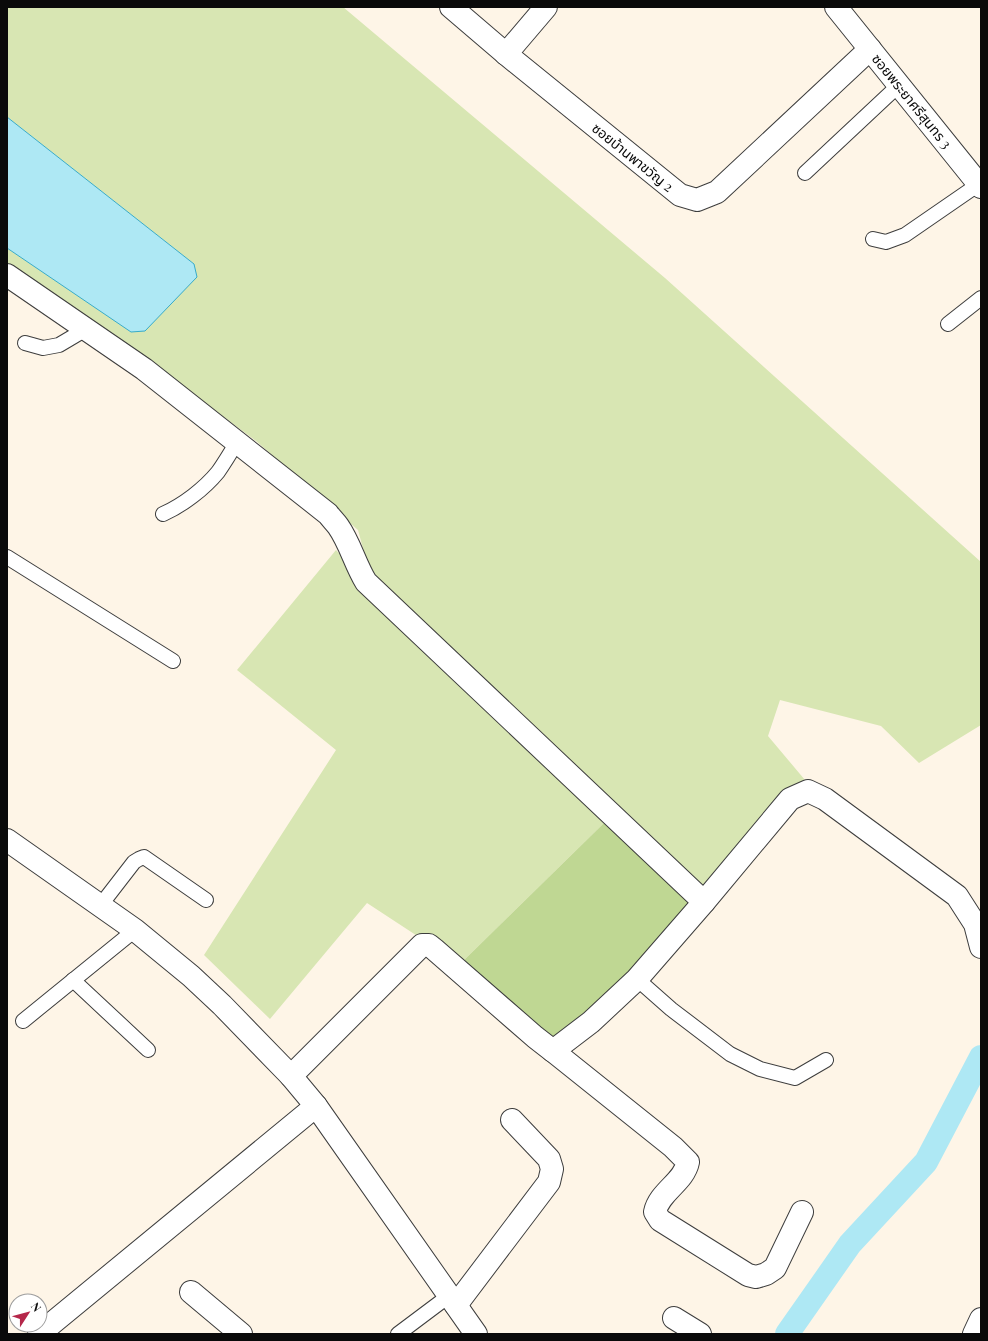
<svg xmlns="http://www.w3.org/2000/svg" width="988" height="1341" font-family="'Playfair Display','Noto Sans Thai',serif">
  <rect width="100%" height="100%" fill="#fef5e7"/>
  <g fill="#d8e6b3">
    <path d="M7,7H343L665,278L981,562V725L919,763L881,726L780,700L768,736L805,780L704,888L370,574L358,530L256,441L149,361L7,263V248L132,332L194,264L7,117Z"/>
    <path d="M336,550L420,640L605,822L460,964L367,903L270,1019L204,955L336,750L237,670Z"/>
  </g>
  <path fill="#bfd793" d="M605,822L681,889L691,906L641,965L570,1031L549,1038L460,964Z"/>
  <path fill="#aee8f4" stroke="#37abc9" d="M7,117L194,264L197,277L145,331L131,332L7,248Z"/>
  <g fill="none" stroke-linecap="round" stroke-linejoin="round">
    <path stroke="#aee8f4" stroke-width="24" d="M787,1334L850,1244L926,1162L981,1057"/>
    <defs>
      <g id="service">
        <path d="M805,173L899,85"/>
        <path d="M873,239L886,242L905,235L979,184"/>
        <path d="M948,324L981,298"/>
        <path d="M25,343L43,348L59,345L86,329"/>
        <path d="M163,514C183,505 204,489 218,472C225,462 231,452 237,442"/>
        <path d="M7,557L173,661"/>
        <path d="M100,906L134,862L139,859L144,857L206,900"/>
        <path d="M637,979L671,1009L730,1054L760,1069L795,1078L826,1060"/>
        <path d="M73,980L148,1050"/>
        <path d="M23,1021L135,930"/>
        <path d="M398,1334L450,1295"/>
      </g>
      <g id="minor">
        <path d="M451,7L506,54L680,195L697,200L717,192L870,49"/>
        <path d="M836,7L981,187"/>
        <path d="M506,54L546,7"/>
        <path d="M7,275L144,369L328,514C331,518 335,522 338,526C350,543 355,564 366,582L704,902"/>
        <path d="M553,1051L673,1147L688,1162C684,1182 659,1192 655,1212L660,1220L748,1275L756,1277L766,1274L775,1268L802,1212"/>
        <path d="M291,1076L422,945H429L434,949L535,1037L553,1051L591,1022L637,979L704,902L790,799L808,791L825,799L957,896L975,924L981,947"/>
        <path d="M191,1292L241,1334"/>
        <path d="M456,1305L549,1182L552,1169L549,1159L512,1120"/>
        <path d="M674,1318L700,1334"/>
        <path d="M39,1334L316,1106"/>
        <path d="M974,1334L981,1319"/>
      </g>
      <path id="tertiary" d="M7,840L135,930L191,976L222,1005L291,1076L316,1106L476,1334"/>
    </defs>
    <use href="#service" stroke="#3d3d3d" stroke-width="16"/>
    <use href="#minor" stroke="#3d3d3d" stroke-width="24"/>
    <use href="#tertiary" stroke="#3d3d3d" stroke-width="24"/>
    <use href="#service" stroke="#fff" stroke-width="14"/>
    <use href="#minor" stroke="#fff" stroke-width="22"/>
    <use href="#tertiary" stroke="#fff" stroke-width="22"/>
  </g>
  <g text-anchor="middle" dominant-baseline="central" stroke-width="4" stroke-linejoin="round" paint-order="stroke">
    <g font-size="14" fill="#0a0a0a" stroke="#fff">
      <text transform="translate(912 101) rotate(51)">ซอยพระยาศรีสุนทร 3</text>
      <text transform="translate(633 157) rotate(39)">ซอยบ้านพาขวัญ 2</text>
    </g>
  </g>
  <rect width="988" height="1341" fill="none" stroke="#0a0a0a" stroke-width="16"/>
  <g transform="translate(28 1313) rotate(54)"><circle r="19" fill="#ffffff" stroke="#9d9d9d"/>
  <path d="M0-3L7 15L0 10L-7 15Z" fill="#b5274a"/>
  <text y="-6" font-size="11" font-weight="bold" text-anchor="middle" fill="#0a0a0a">N</text>
  </g>
</svg>
